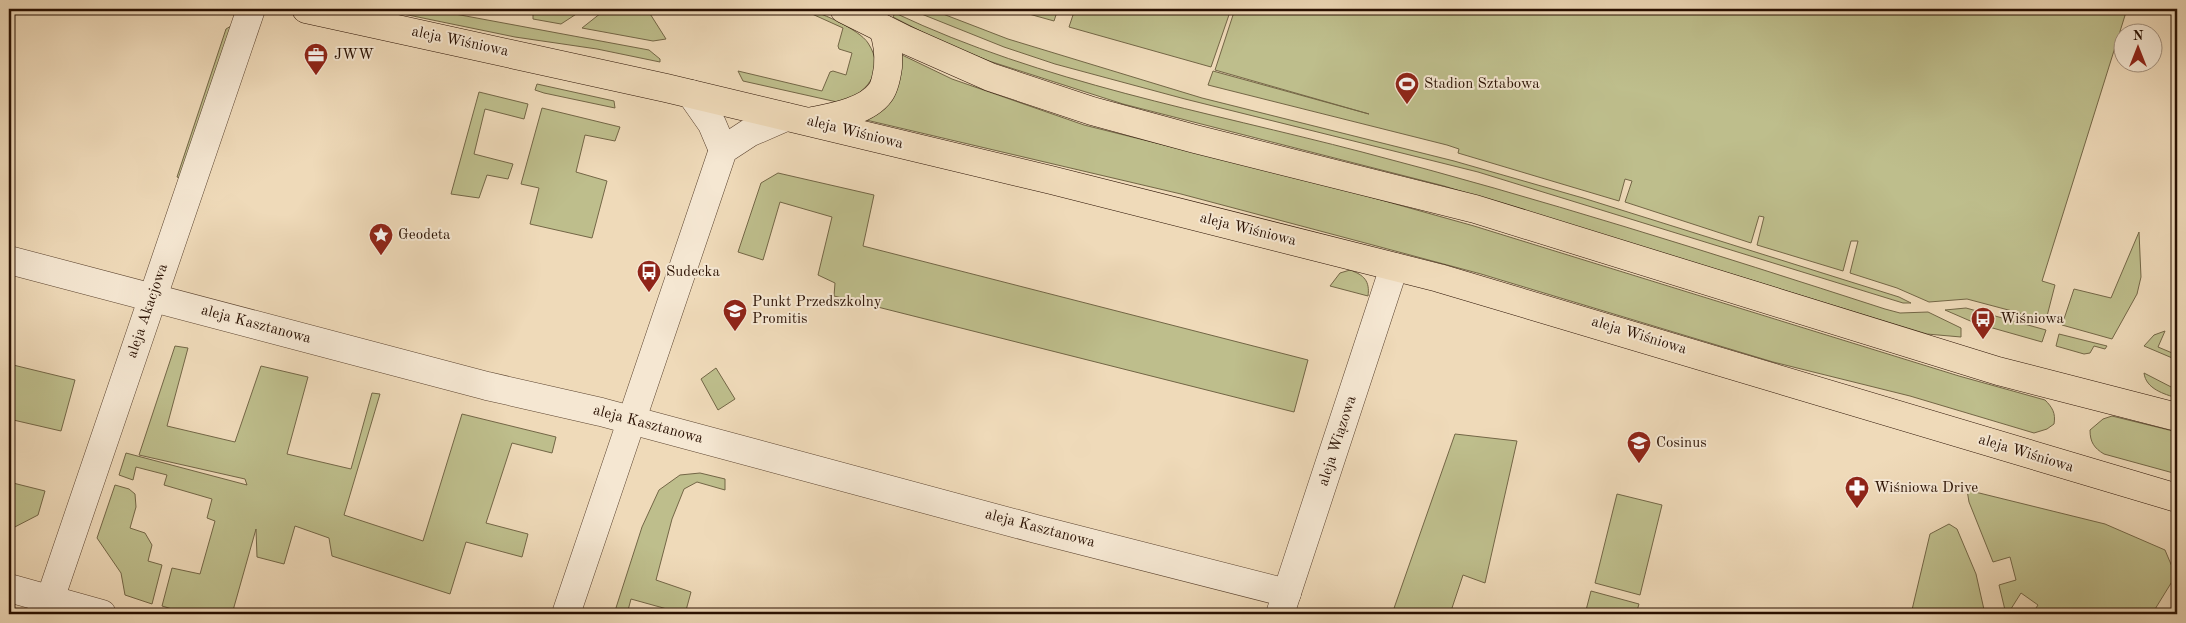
<svg xmlns="http://www.w3.org/2000/svg" width="2186" height="623" font-family="'Old Standard TT',serif">
  <rect width="100%" height="100%" fill="#efdab9"/>
  <filter id="stains"><feTurbulence type="fractalNoise" baseFrequency=".004" numOctaves="4"/><feColorMatrix values="0 0 0 0 .2 0 0 0 0 .09 0 0 0 0 .02 0 0 0 .5 -.17"/></filter>
  <radialGradient id="worn" r=".72"><stop offset=".6" stop-color="#630" stop-opacity="0"/><stop offset="1" stop-color="#630" stop-opacity=".3"/></radialGradient>
  <g fill="#bebe8c" stroke="#736646">
    <path d="M379,9H428L649,50L660,59V62L597,49L515,37Z"/>
    <path d="M545,9H584L561,24L533,19V12Z"/>
    <path d="M606,9H647L666,39L653,41L582,28Z"/>
    <path d="M801,9C816,9 860,30 868,43C887,71 865,97 837,102L743,81L738,71L822,91L830,72L833,71L846,75L852,53L839,49L838,46L843,28Z"/>
    <path d="M909,9H930L1008,39L1202,98L1454,161L1583,198L1899,297L1911,303H1903L1478,172L1185,99L1055,64L1004,47Z"/>
    <path d="M1011,9H1058L1054,21Z"/>
    <path d="M1075,9H1231L1211,67L1069,27Z"/>
    <path d="M1235,9H2127L2042,281L2055,285L2046,320L1967,299L1929,302L1897,288L1850,273L1858,241H1851L1843,271L1757,245L1764,217L1759,216L1751,243L1625,202L1632,181L1625,179L1619,201L1458,153L1459,149L1447,145L1208,85L1213,71L1369,114L1215,70Z"/>
    <path d="M895,13C1043,83 1205,111 1362,152C1539,198 1712,253 1885,309L1900,313L1928,312L1961,328V337L1927,334L1444,186L1123,104L989,61L942,42L893,17Z"/>
    <path d="M231,26L182,179L177,177L226,29Z"/>
    <path d="M900,54L952,79L1084,125L1356,193L1474,226L1959,376L2045,400C2052,407 2056,413 2054,424L2047,429L2034,433L1910,396L1773,362L1481,274L1369,244L1181,194L866,120L877,113Z"/>
    <path d="M537,84L614,101L615,108L544,93L535,90Z"/>
    <path d="M479,92L528,104L524,119L485,109L474,154L513,164L508,179L487,175L479,198L451,194Z"/>
    <path d="M542,108L620,127L615,141L585,135L576,172L607,181L592,238L530,224L539,188L521,184Z"/>
    <path d="M778,173L874,195L863,246L1308,360L1294,412L834,296L835,283L818,275L832,217L780,202L763,260L738,252L761,183Z"/>
    <path d="M2139,232L2141,277L2137,294L2112,339L2062,325L2074,289L2111,298Z"/>
    <path d="M1350,270C1364,275 1370,281 1368,296L1330,286L1340,273Z"/>
    <path d="M1966,308L2046,330L2042,342L1975,323L1945,310Z"/>
    <path d="M2165,331L2158,347L2177,355V360L2144,346L2154,335Z"/>
    <path d="M2059,334L2107,346L2105,349L2094,346L2090,353L2084,354L2056,346Z"/>
    <path d="M175,346L188,348L167,426L235,442L261,366L308,377L287,454L351,469L372,393L380,394L344,515L423,541L462,414L556,437L552,453L512,443L486,523L528,534L522,557L466,542L450,594L332,556L329,538L295,526L284,564L257,557L256,529L232,614H189L162,606L172,568L200,574L215,521L207,518L212,499L164,485L167,475L136,467L133,480L119,475L126,453L247,485L245,479L139,455Z"/>
    <path d="M9,364L75,380L61,431L9,419Z"/>
    <path d="M716,368L735,399L718,410L701,379Z"/>
    <path d="M2144,373L2177,390V398C2164,394 2146,389 2144,373Z"/>
    <path d="M2112,416L2177,432V474L2104,454C2094,448 2090,442 2090,430L2103,419Z"/>
    <path d="M1455,434L1517,441L1485,583L1463,575L1450,614L1435,609L1432,614H1392Z"/>
    <path d="M700,473L725,479V490L697,482L684,489L672,519L656,580L691,592L685,614L631,599L627,614H614L642,527L659,490L680,475Z"/>
    <path d="M9,482L45,491L38,515L9,530Z"/>
    <path d="M115,485L129,489L135,494L136,507L130,528L145,533L152,545L148,561L162,565L152,604L125,595L121,573L97,538Z"/>
    <path d="M1967,490L2105,524L2165,550L2173,569V580L2152,614H2032L2038,605L2021,593L2009,612L2005,610L1999,585L2016,580L2010,557L1993,562L1969,502Z"/>
    <path d="M1617,494L1662,505L1640,595L1595,583Z"/>
    <path d="M1949,524L1957,529L1976,574L1985,614H1911L1930,534Z"/>
    <path d="M1591,591L1639,604L1636,614H1585Z"/>
  </g>
  <g fill="none" stroke-linecap="round" stroke-linejoin="round">
    <defs>
      <g id="minor">
        <path d="M691,94L712,124L723,150"/>
        <path d="M9,260L487,386L601,412L1036,529L1287,593"/>
        <path d="M9,588L102,614"/>
        <path d="M45,614L251,9"/>
        <path d="M566,614L723,150L749,133L786,117"/>
        <path d="M1280,614L1394,267"/>
      </g>
      <g id="major">
        <path d="M306,9L666,88L1051,180L1439,278L2177,498"/>
        <path d="M844,9L904,39L990,77L1092,111L1195,139L1475,209L1998,371L2177,417"/>
        <path d="M813,121C833,117 867,111 880,93C885,87 887,74 888,67C889,53 888,42 883,29"/>
      </g>
    </defs>
    <use href="#minor" stroke="#5a422e" stroke-width="29"/>
    <use href="#major" stroke="#280f00" stroke-width="29"/>
    <use href="#minor" stroke="#f5e7d2" stroke-width="28"/>
    <use href="#major" stroke="#efdab9" stroke-width="28"/>
  </g>
  <defs>
    <symbol id="office-pin" viewBox="-11 -11 22 30"><path d="M0 17L-7.5 6A9.5 9.5 0 1 1 7.5 6Z" fill="#8f2418" stroke="#f5e7d2"/><path d="M-6-3h4V-5.5h4V-3h4V5H-6ZM-1-4.5V-3h2v-1.5ZM-6 0V1H6V0Z" fill="#fff"/></symbol>
    <symbol id="stadium-pin" viewBox="-11 -11 22 30"><path d="M0 17L-7.5 6A9.5 9.5 0 1 1 7.5 6Z" fill="#8f2418" stroke="#f5e7d2"/><path d="M0-5a6.5 5 0 1 0 0 10a6.5 5 0 1 0 0-10ZM-3.5-1.8h7v3.6h-7Z" fill="#fff"/></symbol>
    <symbol id="sight-pin" viewBox="-11 -11 22 30"><path d="M0 17L-7.5 6A9.5 9.5 0 1 1 7.5 6Z" fill="#8f2418" stroke="#f5e7d2"/><path d="M0-6L1.8-2.2L6-1.7L2.9 1.2L3.7 5.4L0 3.3L-3.7 5.4L-2.9 1.2L-6-1.7L-1.8-2.2Z" fill="#fff"/></symbol>
    <symbol id="bus-pin" viewBox="-11 -11 22 30"><path d="M0 17L-7.5 6A9.5 9.5 0 1 1 7.5 6Z" fill="#8f2418" stroke="#f5e7d2"/><path d="M-5-6H5V4H4V6H2V4H-2V6H-4V4H-5ZM-3.5-4V0h7V-4ZM-3.5 1.2v1.5H-2V1.2ZM2 1.2v1.5H3.5V1.2Z" fill="#fff"/></symbol>
    <symbol id="school-pin" viewBox="-11 -11 22 30"><path d="M0 17L-7.5 6A9.5 9.5 0 1 1 7.5 6Z" fill="#8f2418" stroke="#f5e7d2"/><path d="M0-5L7-2L0 1L-7-2ZM-4 1L0 2.5L4 1V4Q0 6-4 4Z" fill="#fff"/></symbol>
    <symbol id="university-pin" viewBox="-11 -11 22 30"><path d="M0 17L-7.5 6A9.5 9.5 0 1 1 7.5 6Z" fill="#8f2418" stroke="#f5e7d2"/><path d="M0-5L7-2L0 1L-7-2ZM-4 1L0 2.5L4 1V4Q0 6-4 4Z" fill="#fff"/></symbol>
    <symbol id="pharmacy-pin" viewBox="-11 -11 22 30"><path d="M0 17L-7.5 6A9.5 9.5 0 1 1 7.5 6Z" fill="#8f2418" stroke="#f5e7d2"/><path d="M-2-6h4v4h4v4h-4v4h-4v-4h-4v-4h4Z" fill="#fff"/></symbol>
  </defs>
  <g fill-rule="evenodd">
    <use href="#office-pin" x="302" y="41" width="28" height="38"/>
    <use href="#stadium-pin" x="1393" y="70" width="28" height="38"/>
    <use href="#sight-pin" x="367" y="221" width="28" height="38"/>
    <use href="#bus-pin" x="635" y="258" width="28" height="38"/>
    <use href="#school-pin" x="721" y="297" width="28" height="38"/>
    <use href="#bus-pin" x="1969" y="305" width="28" height="38"/>
    <use href="#university-pin" x="1625" y="429" width="28" height="38"/>
    <use href="#pharmacy-pin" x="1843" y="474" width="28" height="38"/>
  </g>
  <g text-anchor="middle" dominant-baseline="central" stroke-width="4" stroke-linejoin="round" paint-order="stroke">
    <g font-size="15" fill="#280f00" stroke="#f5e7d2">
      <text transform="translate(460 42) rotate(12)">aleja Wiśniowa</text>
      <text transform="translate(855 133) rotate(14)">aleja Wiśniowa</text>
      <text transform="translate(1248 230) rotate(14)">aleja Wiśniowa</text>
      <text transform="translate(148 311) rotate(-71)">aleja Akacjowa</text>
      <text transform="translate(256 325) rotate(15)">aleja Kasztanowa</text>
      <text transform="translate(1639 336) rotate(17)">aleja Wiśniowa</text>
      <text transform="translate(648 425) rotate(15)">aleja Kasztanowa</text>
      <text transform="translate(1338 441) rotate(-72)">aleja Wiązowa</text>
      <text transform="translate(2026 454) rotate(17)">aleja Wiśniowa</text>
      <text transform="translate(1040 529) rotate(15)">aleja Kasztanowa</text>
    </g>
    <g font-size="15" fill="#280f00" stroke="#f5e7d2" text-anchor="start">
      <text x="334" y="55">JWW</text>
      <text x="1424" y="84">Stadion Sztabowa</text>
      <text x="398" y="235">Geodeta</text>
      <text x="666" y="272">Sudecka</text>
      <text x="752" y="302">Punkt Przedszkolny<tspan x="752" dy="17">Promitis</tspan></text>
      <text x="2000" y="319">Wiśniowa</text>
      <text x="1656" y="443">Cosinus</text>
      <text x="1874" y="488">Wiśniowa Drive</text>
    </g>
  </g>
  <rect width="2186" height="623" fill="none" stroke="#efdab9" stroke-width="30"/>
  <rect x="10" y="10" width="2166" height="603" fill="none" stroke="#280f00" stroke-width="2.5"/>
  <rect x="15" y="15" width="2156" height="593" fill="none" stroke="#280f00"/>
  <g transform="translate(2138 48)"><circle r="24" fill="#f5e7d2" stroke="#a3917e"/>
  <path d="M0-4L9 19L0 12L-9 19Z" fill="#8f2418"/>
  <text y="-8" font-size="14" font-weight="bold" text-anchor="middle" fill="#280f00">N</text>
  </g>
  <rect width="100%" height="100%" filter="url(#stains)"/>
  <rect width="100%" height="100%" fill="url(#worn)"/>
</svg>
